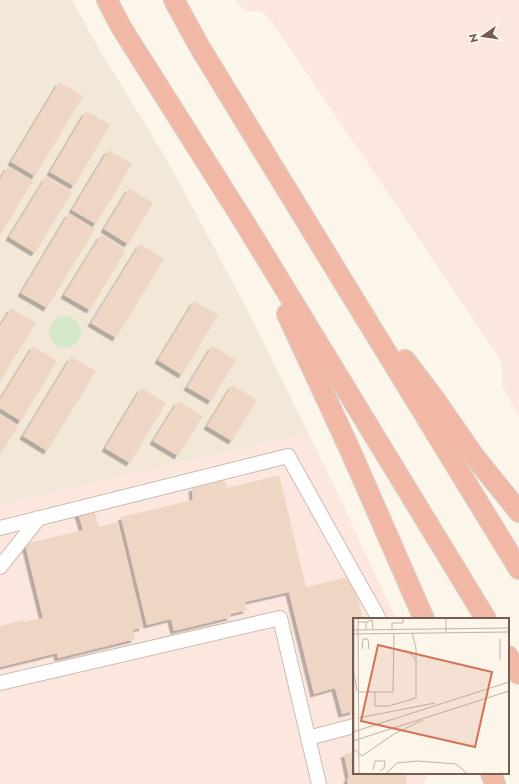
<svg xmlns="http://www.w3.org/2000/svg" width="519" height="784" font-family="Jost,sans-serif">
  <defs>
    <filter id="shadow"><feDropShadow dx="-3.5" dy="3.5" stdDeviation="0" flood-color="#0004"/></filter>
  </defs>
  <rect width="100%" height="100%" fill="#fbf5ea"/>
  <path fill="#f3e7d8" d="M0,0H72L99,49L167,160L248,311L308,433L0,505Z"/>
  <g fill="#fbe7de">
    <path d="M235,0H519V416L502,386V362L273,23L261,11H246Z"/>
    <path d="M308,433L337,492L396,619H354V773H428L426,781L421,784H0V505Z"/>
  </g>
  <circle fill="#d5e9c8" cx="65" cy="332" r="16"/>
  <g fill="#efd5c3" filter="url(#shadow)">
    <path d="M59,82L83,96L35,176L11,162Z"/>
    <path d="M86,111L110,125L74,186L50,172Z"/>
    <path d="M108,150L132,164L96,224L72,210Z"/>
    <path d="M8,166L33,181L0,235V179Z"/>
    <path d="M46,177L72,192L35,253L9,237Z"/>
    <path d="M129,188L153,203L128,244L104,229Z"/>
    <path d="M69,213L95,229L47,308L21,293Z"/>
    <path d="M101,235L126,250L90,310L64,295Z"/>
    <path d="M140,244L164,259L116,338L91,323Z"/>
    <path d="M194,301L218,315L182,375L158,360Z"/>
    <path d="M11,308L36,323L0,381V326Z"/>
    <path d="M33,346L57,361L21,421L0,408V400Z"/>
    <path d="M212,346L236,360L211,401L187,387Z"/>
    <path d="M71,357L96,371L47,451L23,436Z"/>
    <path d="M232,385L257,400L232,441L207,426Z"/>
    <path d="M141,388L166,403L130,463L105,448Z"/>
    <path d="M178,401L203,416L178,456L153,441Z"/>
    <path d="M0,415L18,426L0,455Z"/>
    <path d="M279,475L306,587L352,576L363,619H354V711L342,714L335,688L314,694L289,592L245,602L247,610L230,614L231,617L174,631L171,619L147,625L121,517L193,500L192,488L224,480L227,488Z"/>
    <path d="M94,509L99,527L118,522L143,627L133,630L135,639L58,658L57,653L0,667V626L24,620V622L43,618L25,544L83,530L78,513Z"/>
    <path d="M354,752V773H405L407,784H348L347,778H349L344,754Z"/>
  </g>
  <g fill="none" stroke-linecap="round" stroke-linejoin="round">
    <defs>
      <g id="minor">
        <path d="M0,528L288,456L379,619"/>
        <path d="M0,567L39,518"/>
        <path d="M0,683L280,618L319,784"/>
        <path d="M308,738L354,726"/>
      </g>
      <g id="highway">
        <path d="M107,0L121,27L246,225L486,619"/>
        <path d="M174,0L199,46L519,569"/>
        <path d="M287,314L351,452L424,619"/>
        <path d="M405,360L436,401L474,456L519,512"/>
        <path d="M508,656L519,674"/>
        <path d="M491,773L495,784"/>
      </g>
    </defs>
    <use href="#minor" stroke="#cdbdb0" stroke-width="16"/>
    <use href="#highway" stroke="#d8d1cd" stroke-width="22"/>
    <use href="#minor" stroke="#fff" stroke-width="14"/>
    <use href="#highway" stroke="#f1b9a5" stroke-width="20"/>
  </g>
  <g transform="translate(353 618)">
    <rect width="156" height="156" fill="#fbf5ea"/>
    <path fill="none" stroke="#c1b3a7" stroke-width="1" d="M5,0L6,156M93,0V15M5,4H13V11M13,4L19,2L20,11M39,11V5H50V0M0,12L156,10M0,16L156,14M147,21V42M9,31L10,21H15L16,31M51,33H55L62,41M1,55L4,73M5,74H40L41,16M22,74V88H36L63,80V30L59,15M5,100L82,85M0,114L156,64M0,123L156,73M1,131L9,138L41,116L70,102M20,152L22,143H32L31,150L27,153M1,156V0M33,156L44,145L64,143L103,146L115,156"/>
    <path fill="#d37356" fill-opacity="0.15" stroke="#d37356" stroke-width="2" d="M25,27L139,54L122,129L8,103Z"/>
    <rect width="156" height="156" fill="none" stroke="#755c4e" stroke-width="2"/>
  </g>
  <g transform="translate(483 36) rotate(257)" stroke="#fef9f0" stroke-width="3" paint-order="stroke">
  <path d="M0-3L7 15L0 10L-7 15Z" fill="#755c4e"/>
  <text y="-6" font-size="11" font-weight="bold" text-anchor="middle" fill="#755c4e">N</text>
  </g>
</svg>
